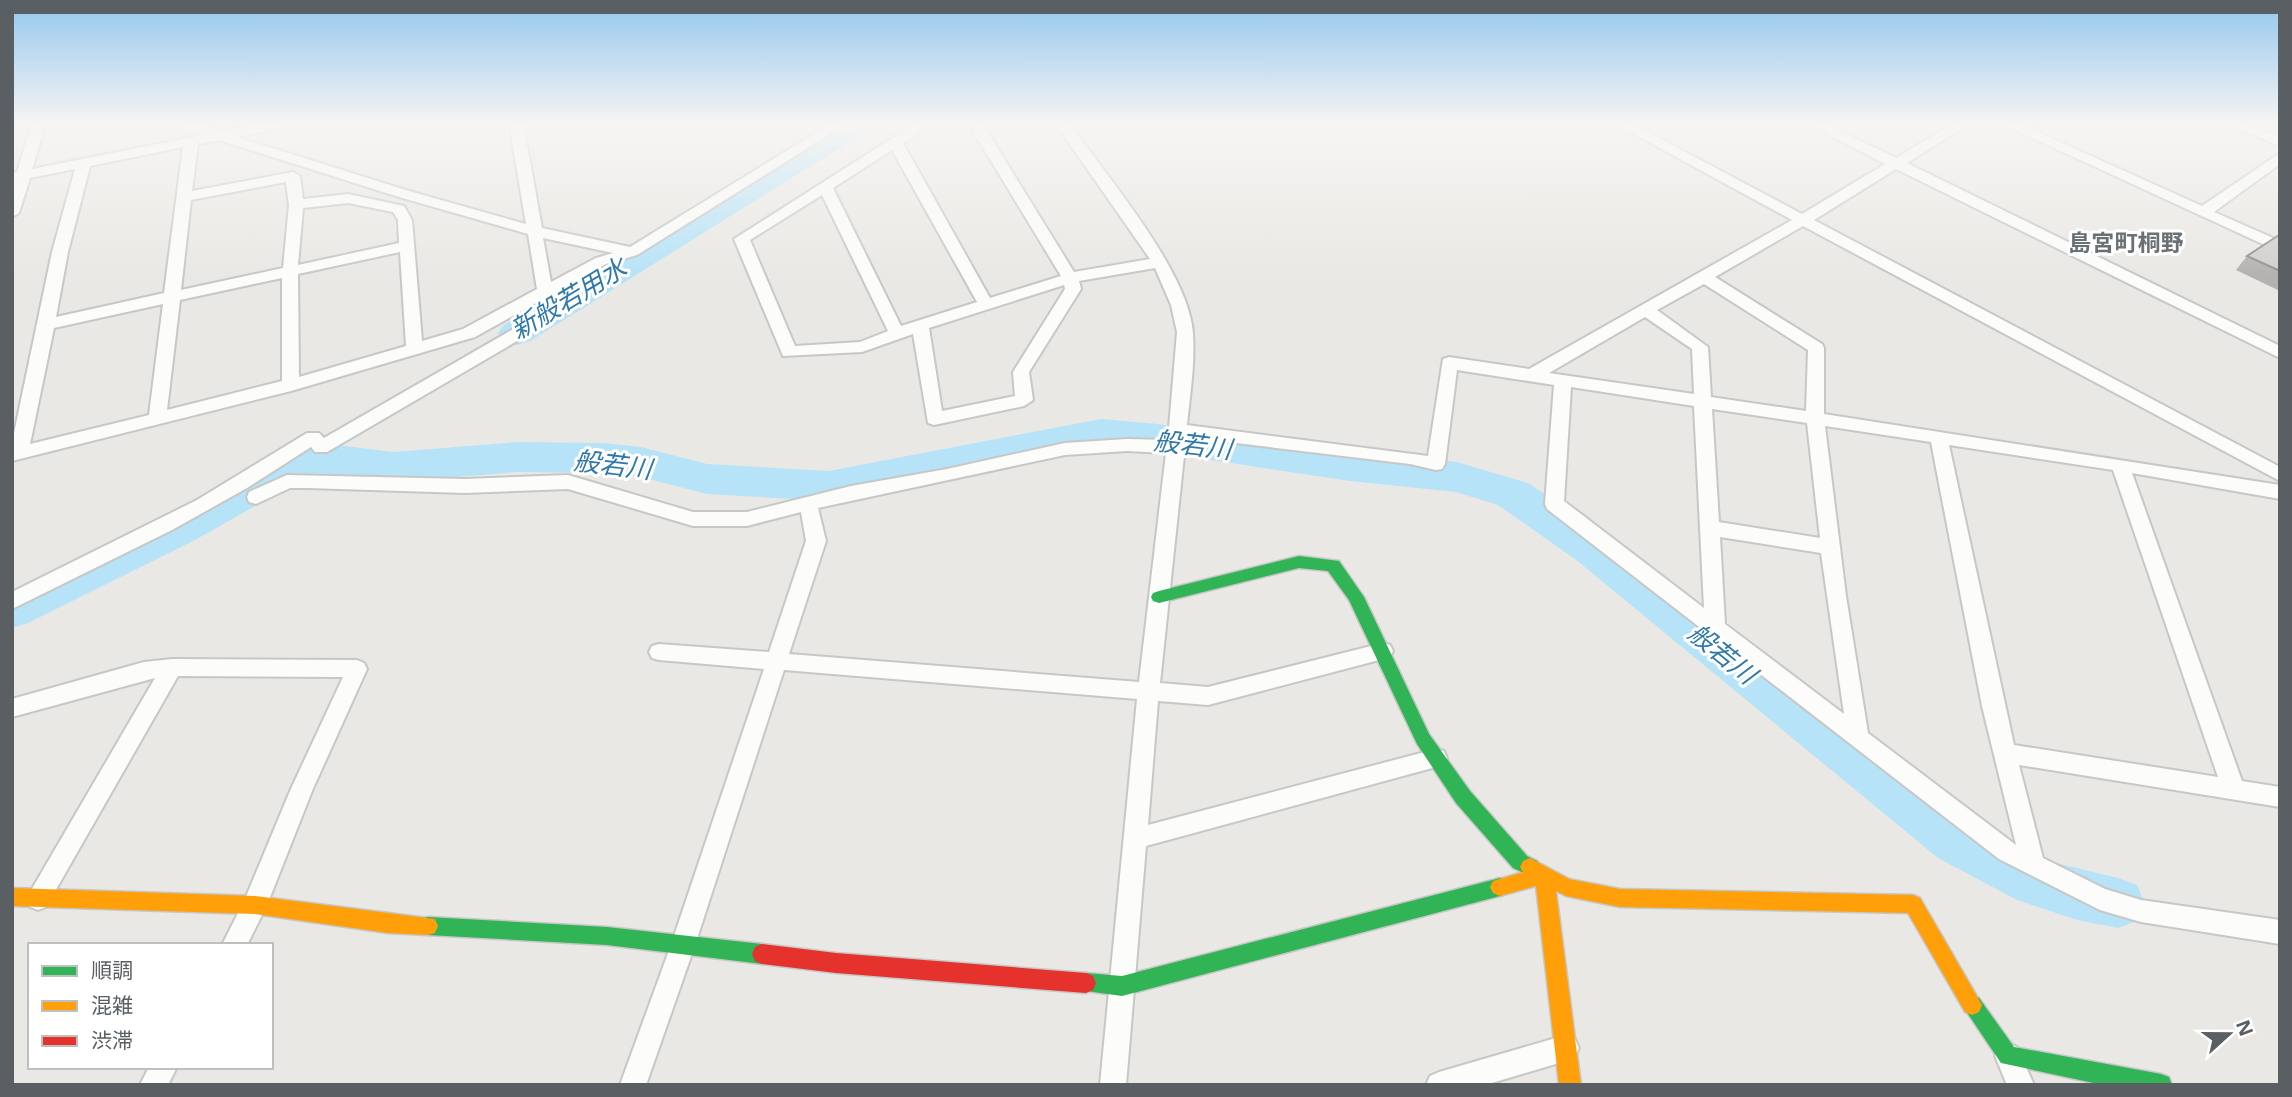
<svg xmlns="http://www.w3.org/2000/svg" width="2292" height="1097" font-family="'Open Sans','Noto Sans JP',sans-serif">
  <rect width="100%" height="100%" fill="#eae8e4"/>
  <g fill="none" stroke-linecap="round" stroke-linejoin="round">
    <g fill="#b6e3f7" fill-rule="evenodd">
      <path d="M836,123H874L869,130L530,341L517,345L504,341L498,333L504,325Z"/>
      <path d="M1101,419L1158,424L1350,451L1457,462L1528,483L1605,535L1976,824L2048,861L2118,878L2137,885L2145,903L2137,921L2118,928L2077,920L2017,900L1938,858L1575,559L1498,505L1456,492L1350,481L1158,452L1101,447L829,501L707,494L641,477L603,473L518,472L393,482L328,474L292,485L195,540L28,623L12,628V590L165,518L262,463L328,444L393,452L518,442L603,443L641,447L707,464L829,471Z"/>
    </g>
    <defs>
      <g id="street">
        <path d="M32,123H46L32,169L203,135L175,126L173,123H194L221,131L264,123H291L289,126L237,137L409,191L526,224L509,123H523L542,228L630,247L832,123H848L637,255L606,264L557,292L574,305L572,309L327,452H315L311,447L247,488L172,530L12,609V592L197,500L307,433H319L324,438L555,305L545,298L475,337L291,391L12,461V443L52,252L75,169L30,178L19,213L12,217L14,181H12V173L17,172ZM219,140L399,197L528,234L537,289L463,329L422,341L412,220L404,206L348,194L303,199L300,176L293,172L192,191L198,144ZM183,147L164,293L56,317L68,252L90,166ZM286,182L289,205L283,268L181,290L191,200ZM348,203L393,212L398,220L399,243L298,265L303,208ZM543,238L613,253L596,258L551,282ZM400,252L406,346L299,377L298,274ZM282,278V381L167,410L180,300ZM163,304L149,415L30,444L54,328Z"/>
        <path d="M916,123H932L903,143L990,298L1061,276L968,123H982L1074,272L1150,259L1055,123H1069C1105,174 1190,273 1193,334C1195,364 1190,395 1187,425L1428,456L1443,359L1449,357L1529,369L1792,220L1614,123H1631L1802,214L1885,164L1807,123H1824L1896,158L1954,123H1970L1907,163L2280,346V358L1896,169L1814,220L2280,467V481L1803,226L1715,277L1822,344L1824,348V414L2280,485V499L2132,473L2242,781L2280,787V807L2019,765L2043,858L2105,889L2141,900L2280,920V944L2141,922L2100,910L1999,859L1547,509L1545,504L1554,385L1457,370L1445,464L1442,469L1436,470L1410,464L1186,437L1160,683L1208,687L1383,643L1390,645L1393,651L1390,657L1383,659L1208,705L1158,701L1148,825L1436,749L1444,751L1447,758L1444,765L1436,767L1146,846L1126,1085H1100L1137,699L784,670L695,945L646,1085H620L671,945L764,669L659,660L652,658L649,652L652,646L659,644L769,652L806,541L801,512L747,526H693L568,489L465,493L308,488H290L256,504L249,502L247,497L249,492L287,475L465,479L568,475L693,512H747L851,486L947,469L1065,443L1127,439L1168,440L1177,332L1171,305L1155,268L1079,281L1081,289L1029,372L1033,400L1024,406L934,425L928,423L913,334L862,352L783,356L734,239ZM892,150L977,302L901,326L833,188ZM822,195L888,331L860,342L795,346L750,240ZM1704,284L1808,350L1806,411L1711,397L1708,347L1657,310ZM1064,285L1065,289L1013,372L1015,396L942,411L929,328ZM1645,317L1692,349L1694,394L1549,373ZM1571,387L1694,406L1704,608L1564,501ZM1712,409L1807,423L1820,538L1719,522ZM1825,426L1931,442L1982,706L2016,845L1868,733L1846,596ZM1949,445L2113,470L2218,777L2014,745ZM1127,451L1166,453L1139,682L789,654L826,541L818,508L1065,455ZM1720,537L1821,553L1844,714L1725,624Z"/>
        <path d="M2000,123H2018L2202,206L2280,153V164L2214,212L2280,241V252Z"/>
        <path d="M2225,123H2244L2280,137V146Z"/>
        <path d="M172,659L357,660L364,663L367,669L312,791L267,905L247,945H222L245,899L290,791L343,677L178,676L46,907L38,910L30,907L26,899L155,678L12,717V699L144,662Z"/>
        <path d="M1566,1035L1575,1039L1579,1048L1575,1057L1566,1061L1485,1085H1426L1430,1076L1439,1072Z"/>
        <path d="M2008,1043L2017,1047L2034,1085H2007L1995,1056L1999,1047Z"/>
        <path d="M149,1067H177L168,1085H140Z"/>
      </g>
      <g id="fast">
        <path d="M1299,556L1339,561L1364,597L1429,734L1470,791L1527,856L1537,861L1540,867L1537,873L1530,876L1513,868L1456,803L1417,744L1349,600L1328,571L1299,568L1159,603L1153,601L1151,597L1153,593L1159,591Z"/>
        <path d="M1500,878L1507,881L1510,887L1507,893L1500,896L1122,996L1079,990L1076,983L1079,976L1086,973L1122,976Z"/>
        <path d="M428,917L607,927L762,944L769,947L772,954L769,961L762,964L607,945L428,935L421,933L418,926L421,919Z"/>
        <path d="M1972,995L1979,998L2014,1047L2161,1074L2169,1077L2172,1085H2103L2001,1063L1962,1005L1965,998Z"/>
      </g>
      <g id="slow">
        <path d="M1530,858L1569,879L1620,889L1913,895L1920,898L1982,1005L1979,1012L1972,1015L1965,1012L1908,913L1620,907L1566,896L1556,891L1581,1085H1559L1536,886L1500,896L1493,893L1490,887L1493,881L1523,872L1520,867L1523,861Z"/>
        <path d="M12,888L255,896L435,919L438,926L435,933L428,935L388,933L255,914L12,906Z"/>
      </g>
      <path id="jam" d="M762,944L836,953L1086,973L1093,976L1096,983L1093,990L1086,993L836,973L762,964L755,961L752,954L755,947Z"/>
    </defs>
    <use href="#street" stroke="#c6c7c7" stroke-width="4"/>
    <use href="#fast" stroke="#c6c7c6" stroke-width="3"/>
    <use href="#slow" stroke="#c6c7c6" stroke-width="3"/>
    <use href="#jam" stroke="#c6c7c6" stroke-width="3"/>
    <use href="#street" fill="#fcfcfb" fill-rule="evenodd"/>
    <use href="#fast" fill="#30b455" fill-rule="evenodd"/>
    <use href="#slow" fill="#ff9f0a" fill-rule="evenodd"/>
    <use href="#jam" fill="#e5322d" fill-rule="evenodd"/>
  </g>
  <path fill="#b4b2b0" d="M2280,236V291L2236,270L2247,256Z"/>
  <path fill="#d1cfcd" stroke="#929190" stroke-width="2" d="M2279,235L2280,236V271L2247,256Z"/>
  <linearGradient id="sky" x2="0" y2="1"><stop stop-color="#94c7ee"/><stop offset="0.45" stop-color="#f6f5f3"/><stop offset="1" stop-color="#f6f5f3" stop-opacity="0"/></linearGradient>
  <rect width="2292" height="276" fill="url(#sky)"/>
  <g text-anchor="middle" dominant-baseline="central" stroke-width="6" stroke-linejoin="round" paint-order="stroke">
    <g font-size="23" font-weight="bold" fill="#6a7175" stroke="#fff">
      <text x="2126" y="242">島宮町桐野</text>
    </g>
    <g font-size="26" font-style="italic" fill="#2f79a8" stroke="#fff">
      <text transform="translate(568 298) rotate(-31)">新般若用水</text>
      <text transform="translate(1193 444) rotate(7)">般若川</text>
      <text transform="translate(613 464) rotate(7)">般若川</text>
      <text transform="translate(1723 653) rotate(39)">般若川</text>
    </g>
  </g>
  <rect width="2292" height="1097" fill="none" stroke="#595f63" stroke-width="28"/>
  <rect x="28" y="943" width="245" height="126" fill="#ffffff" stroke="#bdbfc1" stroke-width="2"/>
  <rect x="42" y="966" width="35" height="10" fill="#30b455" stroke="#bdbfc1" stroke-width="2"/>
  <text x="91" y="978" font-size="21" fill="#595f63">順調</text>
  <rect x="42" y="1001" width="35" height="10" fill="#ff9f0a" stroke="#bdbfc1" stroke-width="2"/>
  <text x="91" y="1013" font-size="21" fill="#595f63">混雑</text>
  <rect x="42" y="1036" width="35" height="10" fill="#e5322d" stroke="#bdbfc1" stroke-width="2"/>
  <text x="91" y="1048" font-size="21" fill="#595f63">渋滞</text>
  <g transform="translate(2229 1034) rotate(69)" stroke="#ffffff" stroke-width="5" paint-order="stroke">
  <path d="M0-5L12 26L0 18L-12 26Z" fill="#595f63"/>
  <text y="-10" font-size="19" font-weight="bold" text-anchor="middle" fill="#595f63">N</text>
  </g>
</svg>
